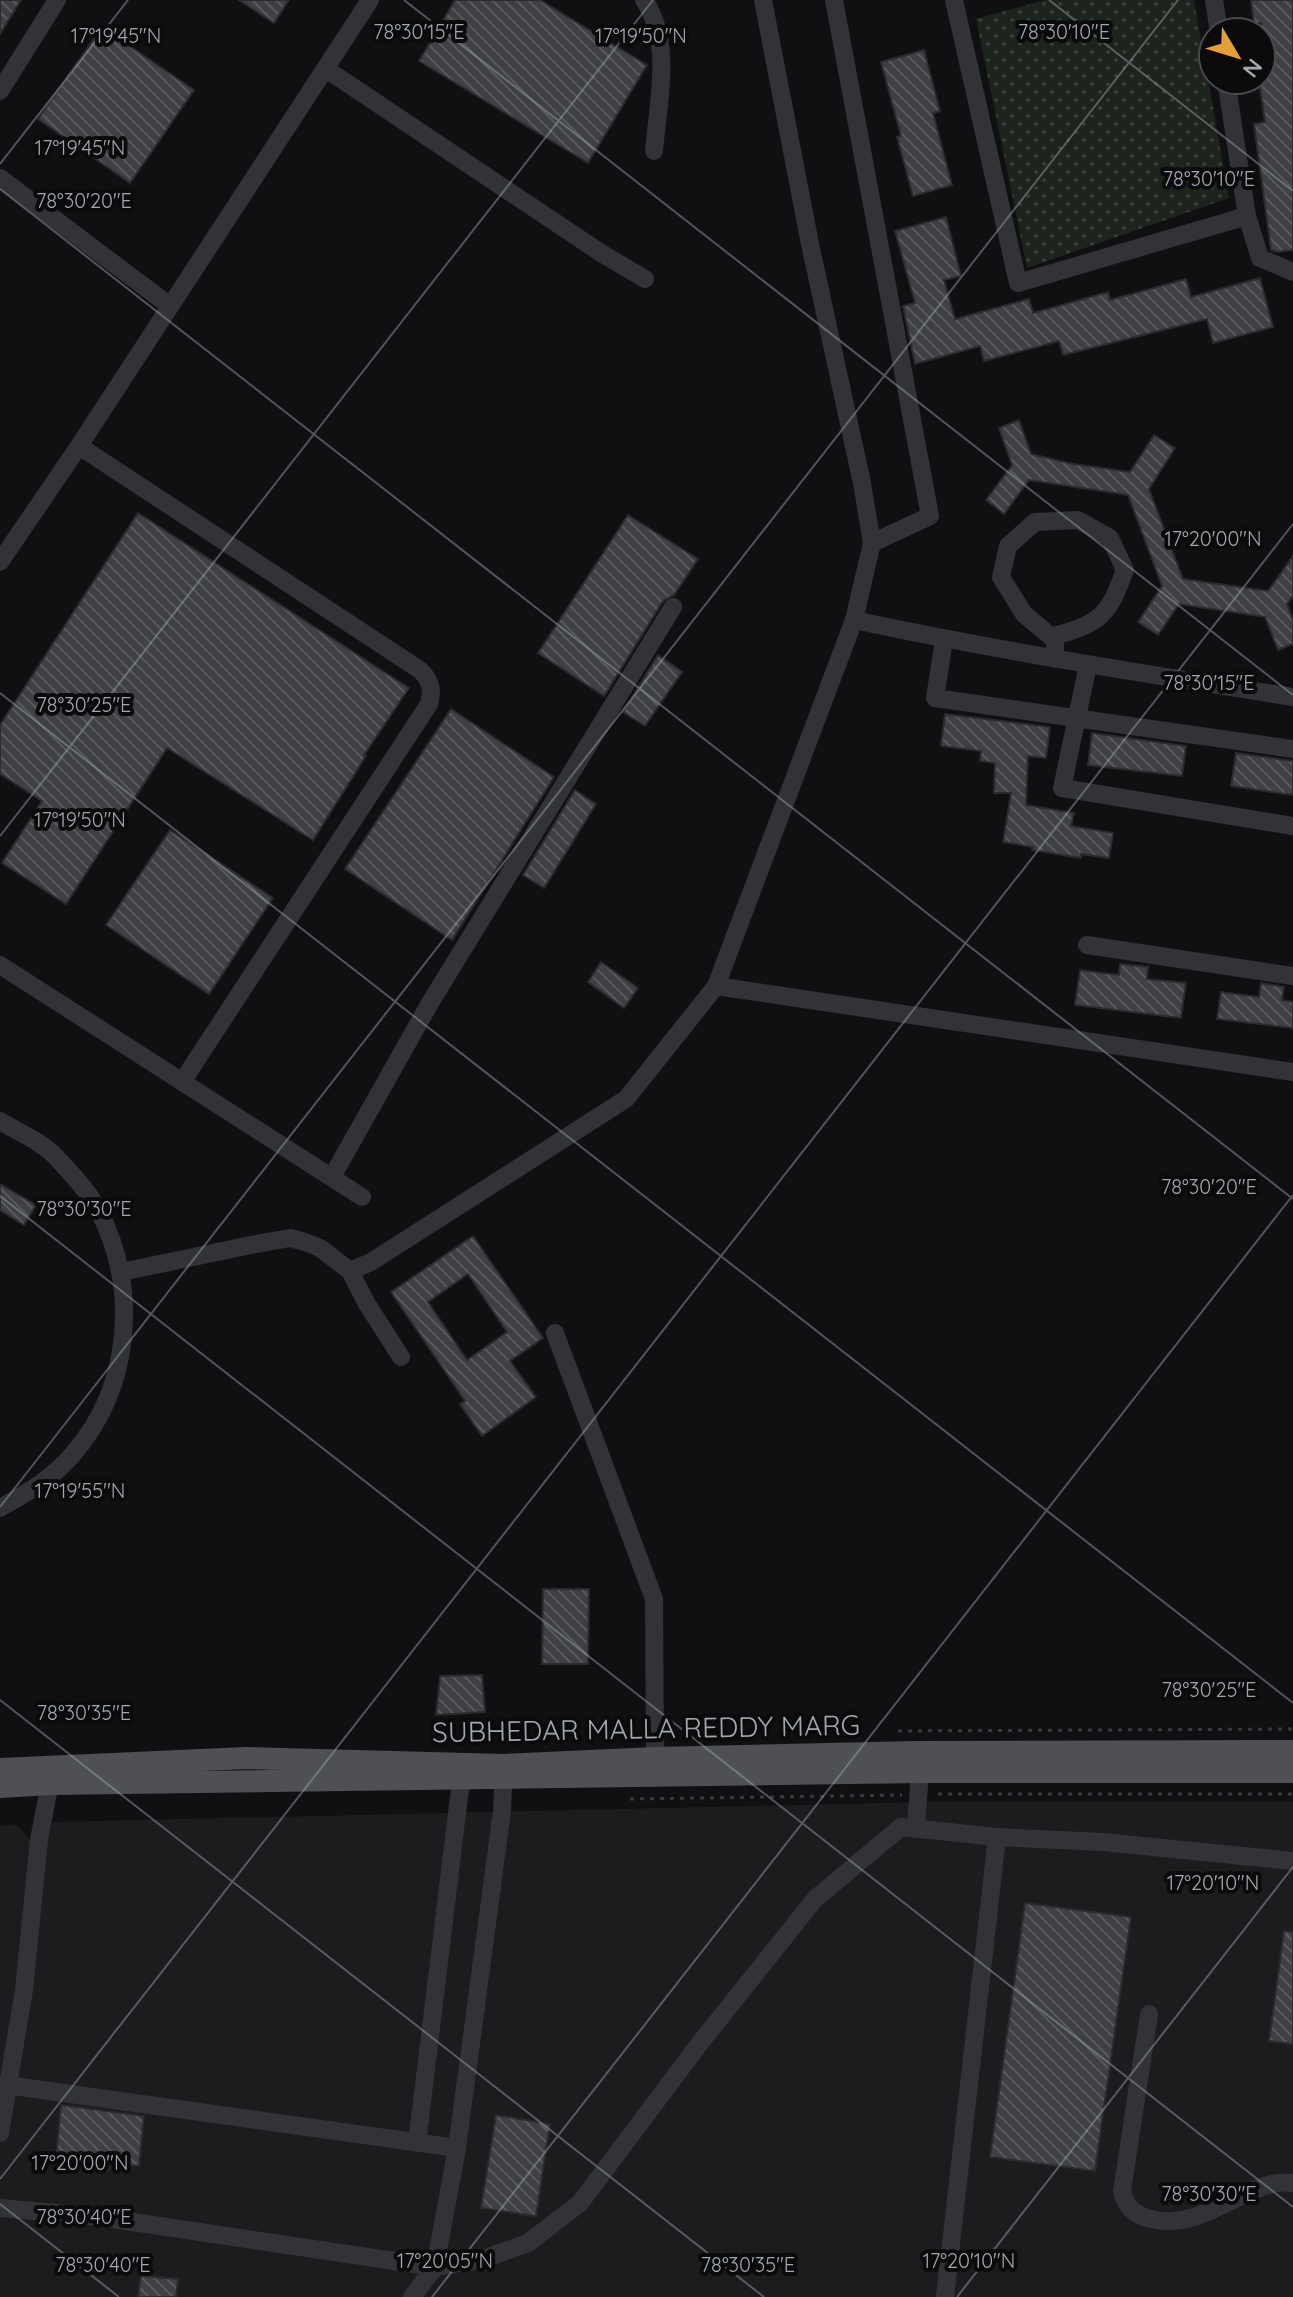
<svg xmlns="http://www.w3.org/2000/svg" width="1293" height="2297" font-family="Quicksand,sans-serif">
  <defs>
    <pattern id="grass-dots" width="8" height="8" patternUnits="userSpaceOnUse" patternTransform="scale(2)"><rect width="8" height="8" fill="#1d241d"/><path d="M2 2h.1M6 6h.1" fill="none" stroke="#3b413b" stroke-width="1.8" stroke-linecap="round"/></pattern>
    <pattern id="building-back-hatch" width="6" height="6" patternUnits="userSpaceOnUse" patternTransform="scale(2)"><rect width="6" height="6" fill="#3f4044"/><path d="M-1 5l2 2M0 0l6 6M5-1l2 2" fill="none" stroke="#58595d"/></pattern>
  </defs>
  <rect width="100%" height="100%" fill="#101012"/>
  <path fill="#1c1c1e" d="M924,1802H1293V2297H0V1826L16,1824L30,1840H46L53,1822Z"/>
  <path fill="url(#grass-dots)" d="M1045,0H1194L1229,198L1027,268L976,19Z"/>
  <g fill="url(#building-back-hatch)" stroke="#2a2b2d" stroke-width="2" fill-rule="evenodd">
    <path d="M0,0H21L0,34Z"/>
    <path d="M239,0H289L274,23Z"/>
    <path d="M455,0H540L647,65L588,163L419,61Z"/>
    <path d="M1251,0H1293V250L1277,252L1271,250L1254,124L1265,122L1259,80H1261V23L1254,24Z"/>
    <path d="M102,27L194,90L130,183L38,119Z"/>
    <path d="M924,50L940,111L933,113L952,185L913,196L897,137L901,136L881,62Z"/>
    <path d="M946,217L961,276L944,280L955,319L1029,299L1033,313L1108,292L1110,300L1186,279L1191,297L1260,278L1273,327L1213,343L1207,319L1063,355L1059,341L984,361L980,346L915,364L903,306L915,303L895,231Z"/>
    <path d="M1019,420L1031,454L1073,464L1130,472L1154,435L1175,448L1149,489L1183,579L1268,591L1293,556V596L1287,604L1293,620V644L1278,650L1265,617L1179,604L1158,635L1138,622L1162,586L1128,495L1029,480L1004,514L986,500L1012,465L999,428Z"/>
    <path d="M138,513L409,688L364,755L366,756L313,840L167,748L66,904L2,863L42,801L0,774V725Z"/>
    <path d="M628,515L698,559L674,595L663,601L604,696L538,653Z"/>
    <path d="M658,655L682,672L645,726L623,712Z"/>
    <path d="M451,709L554,777L452,940L345,869Z"/>
    <path d="M945,714L1050,727L1046,758L1028,756L1026,805L1074,813L1071,826L1113,833L1109,858L1081,854V858L1032,850L1033,847L1003,842L1011,793H994L995,763L980,761L981,751L941,746Z"/>
    <path d="M1092,733L1186,746L1182,776L1088,765Z"/>
    <path d="M1236,753L1293,761V795L1231,786Z"/>
    <path d="M575,790L596,804L544,888L523,875Z"/>
    <path d="M170,830L273,898L209,994L106,925Z"/>
    <path d="M601,962L638,988L624,1008L588,982Z"/>
    <path d="M1120,964L1148,967L1147,979L1186,983L1181,1018L1075,1005L1080,970L1119,975Z"/>
    <path d="M1261,983L1284,987L1282,1000L1293,1002V1028L1217,1019L1221,992L1259,997Z"/>
    <path d="M0,1184L36,1205L24,1225L0,1210Z"/>
    <path d="M473,1236L543,1338L510,1361L536,1397L482,1436L460,1404L465,1401L391,1292ZM468,1274L507,1332L467,1360L428,1302Z"/>
    <path d="M543,1589H589L588,1664H542Z"/>
    <path d="M482,1675L485,1712L436,1715L440,1676Z"/>
    <path d="M1025,1903L1131,1917L1095,2171L990,2157Z"/>
    <path d="M1284,1931L1293,1932V2044L1269,2041Z"/>
    <path d="M61,2105L144,2116L139,2166L109,2163L108,2171L55,2167Z"/>
    <path d="M496,2115L550,2124L536,2216L481,2208Z"/>
    <path d="M141,2276L178,2279L176,2297H138Z"/>
  </g>
  <g fill="none" stroke-linecap="round" stroke-linejoin="round">
    <g stroke="#38393d" stroke-width="3" stroke-dasharray="4 6" stroke-linecap="butt">
      <path d="M898,1731L1293,1729"/>
      <path d="M938,1794H1293"/>
      <path d="M630,1799L902,1795"/>
    </g>
    <g stroke="#323336" stroke-width="18">
      <path d="M644,0C673,43 658,101 654,151"/>
      <path d="M763,0L810,244L862,483L872,543"/>
      <path d="M834,0L930,516L872,543L854,620L716,986L1293,1072"/>
      <path d="M954,0L1018,283L1247,216L1260,258L1293,272"/>
      <path d="M1214,0L1219,32"/>
      <path d="M326,69L601,253L645,279"/>
      <path d="M1226,80L1247,216"/>
      <path d="M0,91L57,0"/>
      <path d="M0,178L170,306"/>
      <path d="M79,446L420,670C431,681 433,689 429,704L182,1082"/>
      <path d="M0,562L79,446L370,0"/>
      <path d="M854,620C999,651 1146,674 1293,697"/>
      <path d="M944,640L935,698L1293,749"/>
      <path d="M1055,640L1024,614L1001,577L1008,546L1035,522L1078,520L1110,538L1125,570C1108,616 1102,622 1055,636V659"/>
      <path d="M1088,665L1062,788L1293,826"/>
      <path d="M1087,945L1293,976"/>
      <path d="M0,965L362,1197"/>
      <path d="M0,1121C18,1132 42,1142 56,1157C70,1172 89,1192 98,1209C139,1288 132,1386 73,1454C53,1478 27,1493 0,1508"/>
      <path d="M332,1177L430,1003L673,607"/>
      <path d="M350,1271L371,1262L626,1099L716,986"/>
      <path d="M121,1272L251,1245L290,1238L305,1242L320,1248L350,1271L367,1304L401,1357"/>
      <path d="M555,1333L654,1599L655,1758"/>
      <path d="M504,1765L502,1811L457,2148L435,2267L483,2259L528,2243L580,2203L700,2043L815,1899L901,1827L997,1837L1103,1842L1293,1861"/>
      <path d="M916,1828L920,1772"/>
      <path d="M1149,2014L1122,2191C1126,2207 1134,2215 1151,2219C1195,2230 1228,2197 1268,2185C1276,2183 1285,2182 1293,2183"/>
      <path d="M6,2085L457,2148"/>
      <path d="M0,2133L24,1990L39,1840L52,1772"/>
      <path d="M417,2143L463,1764"/>
      <path d="M0,2208L99,2217L435,2267L412,2297"/>
      <path d="M945,2297L997,1837"/>
    </g>
    <g stroke="#4e5055" stroke-width="22">
      <path d="M0,1769L246,1758L504,1765L655,1758L917,1752L1293,1751"/>
      <path d="M0,1787L50,1784L920,1772H1293"/>
    </g>
  </g>
  <path fill="none" stroke="#a2a8b1" stroke-width="2" stroke-opacity="0.45" d="M404,0L1293,695M1049,0L1293,191M0,164L128,0M0,189L1293,1199M0,693L1293,1703M0,836L653,0M0,1196L1293,2207M0,1507L1178,0M0,1700L764,2297M0,2179L1293,524M0,2204L119,2297M432,2297L1293,1195M957,2297L1293,1867"/>
  <g text-anchor="middle" dominant-baseline="central" stroke-width="8" stroke-linejoin="round" paint-order="stroke">
    <g font-size="28" fill="#a2a8b1" stroke="#0b0b0c">
      <text transform="translate(646 1728) rotate(-1)">SUBHEDAR MALLA REDDY MARG</text>
    </g>
  </g>
  <g font-size="20" text-anchor="middle" fill="#a2a8b1" stroke="#0b0b0c" stroke-width="8" stroke-linejoin="round" paint-order="stroke">
    <text x="1064" y="39">78°30'10"E</text>
    <text x="419" y="39">78°30'15"E</text>
    <text x="116" y="43">17°19'45"N</text>
    <text x="641" y="43">17°19'50"N</text>
    <text x="80" y="155">17°19'45"N</text>
    <text x="1209" y="186">78°30'10"E</text>
    <text x="84" y="208">78°30'20"E</text>
    <text x="1213" y="546">17°20'00"N</text>
    <text x="1209" y="690">78°30'15"E</text>
    <text x="84" y="712">78°30'25"E</text>
    <text x="80" y="827">17°19'50"N</text>
    <text x="1209" y="1194">78°30'20"E</text>
    <text x="84" y="1216">78°30'30"E</text>
    <text x="80" y="1498">17°19'55"N</text>
    <text x="1209" y="1697">78°30'25"E</text>
    <text x="84" y="1720">78°30'35"E</text>
    <text x="1213" y="1890">17°20'10"N</text>
    <text x="80" y="2170">17°20'00"N</text>
    <text x="1209" y="2201">78°30'30"E</text>
    <text x="84" y="2224">78°30'40"E</text>
    <text x="445" y="2268">17°20'05"N</text>
    <text x="969" y="2268">17°20'10"N</text>
    <text x="103" y="2272">78°30'40"E</text>
    <text x="748" y="2272">78°30'35"E</text>
  </g>
  <g transform="translate(1237 56) rotate(128)"><circle r="38" fill="#0b0b0c" stroke="#474a4e" stroke-width="2"/>
  <path d="M0-6L14 30L0 20L-14 30Z" fill="#e3a037"/>
  <text y="-12" font-size="22" font-weight="bold" text-anchor="middle" fill="#a2a8b1">N</text>
  </g>
</svg>
